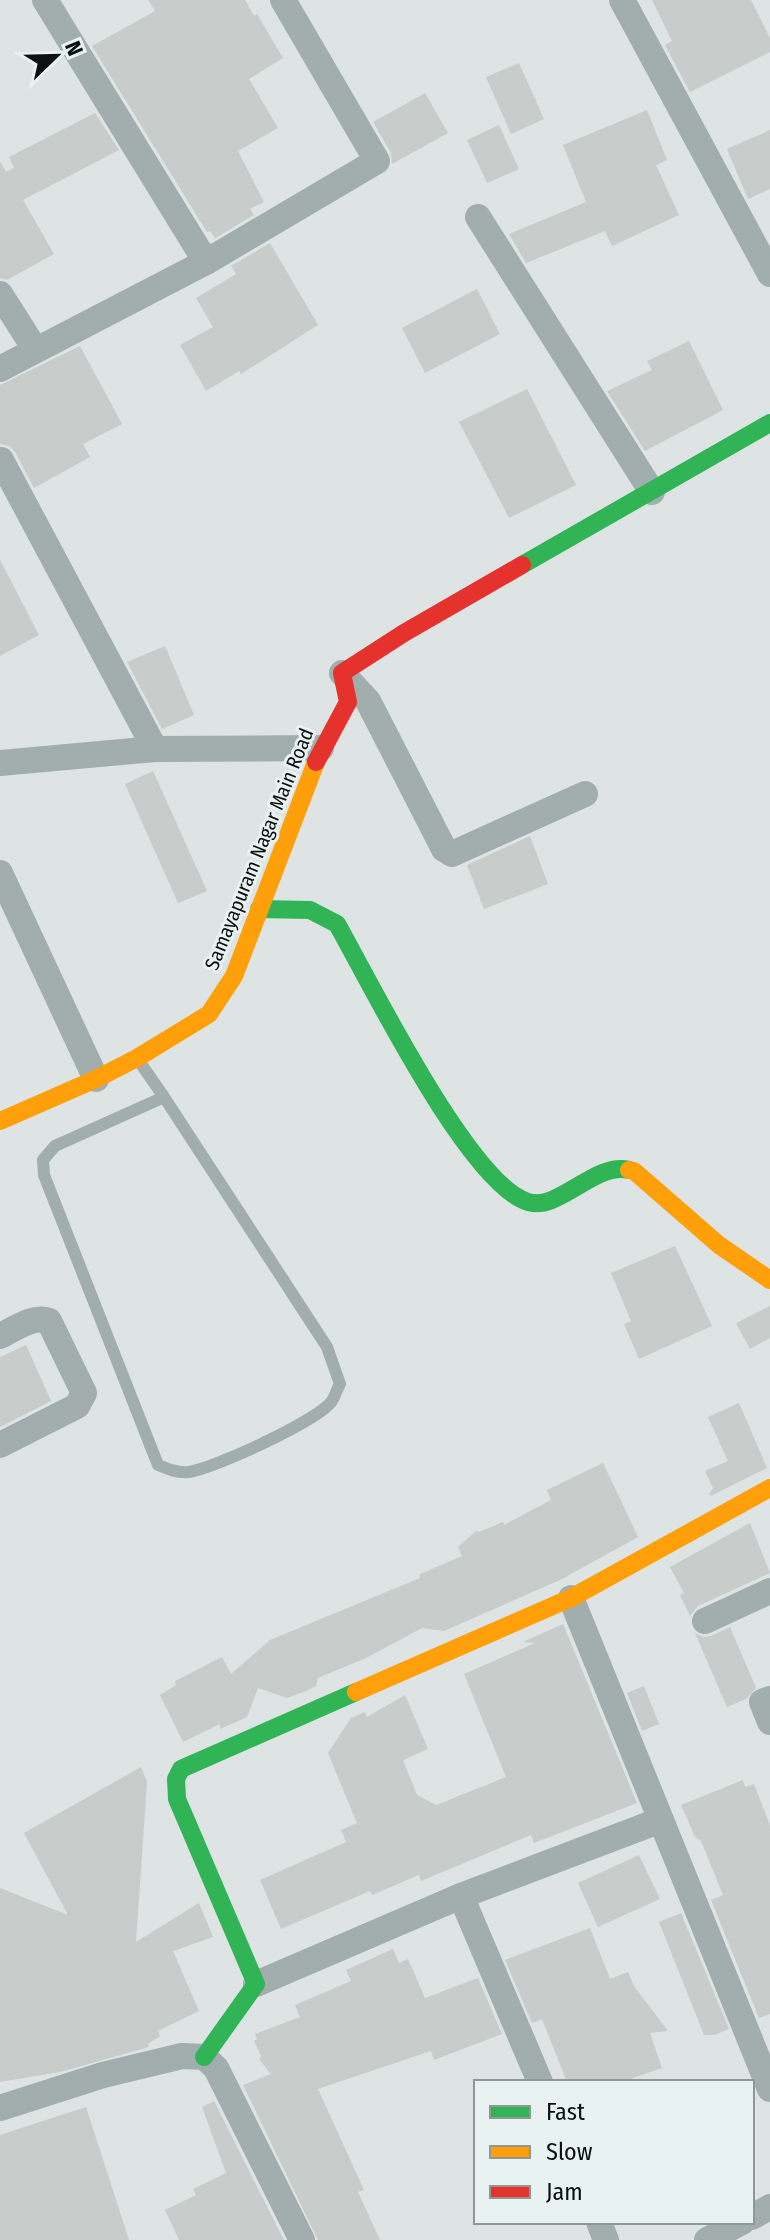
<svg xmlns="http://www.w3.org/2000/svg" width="770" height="2240" font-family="'Fira Sans Condensed',sans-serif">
  <rect width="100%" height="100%" fill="#dee3e3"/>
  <g fill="#c8cccb">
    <path d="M148,0H245L254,16L257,14L283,58L249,79L278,128L238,151L264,202L250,209L254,215L215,238L210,231L207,232L92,46L155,11Z"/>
    <path d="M652,0H751L770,38V52L690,92L665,45L672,41Z"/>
    <path d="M519,63L544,119L511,134L486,77Z"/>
    <path d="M425,93L448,133L392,164L391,153L373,122Z"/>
    <path d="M647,110L667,160L656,165L679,215L612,246L605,231L526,263L509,234L586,202L563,145Z"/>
    <path d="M95,113L119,150L23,200L54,254L7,280L0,278V161L6,172L14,168L9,157Z"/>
    <path d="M499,125L519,169L487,183L467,140Z"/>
    <path d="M770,130V189L748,199L727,149Z"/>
    <path d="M270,243L318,325L241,374L239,371L206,391L180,345L213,327L196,298L236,274L231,266Z"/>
    <path d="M477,289L500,334L425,373L402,328Z"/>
    <path d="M689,341L723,410L645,451L607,391L652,370L647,361Z"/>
    <path d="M80,346L122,424L83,444L90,457L34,488L15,452L9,446L0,444V385Z"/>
    <path d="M527,389L576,485L509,518L459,422Z"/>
    <path d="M0,560L39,635L0,656Z"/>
    <path d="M165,646L194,715L162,729L127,662Z"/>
    <path d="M153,771L207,891L178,903L125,784Z"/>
    <path d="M530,836L548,884L484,909L467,865Z"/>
    <path d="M675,1246L712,1326L639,1359L624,1324L631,1321L611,1273Z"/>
    <path d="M770,1306V1338L750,1349L736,1323Z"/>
    <path d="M26,1345L51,1401L0,1427V1357Z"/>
    <path d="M739,1403L767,1468L711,1496L709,1494L713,1488L705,1471L728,1461L708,1417Z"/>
    <path d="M603,1463L638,1537L562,1579L444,1631L422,1628L366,1658L318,1678L316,1686L306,1691L287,1698L258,1688L247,1717L220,1729V1724L183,1742L160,1695L176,1685L175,1681L222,1657L231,1674L270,1640L420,1578V1574L462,1556L458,1547L476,1531L479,1532L503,1522L504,1525L551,1500L547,1490Z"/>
    <path d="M750,1523L770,1573L698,1606L690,1616L680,1595L684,1593L670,1567Z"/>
    <path d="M563,1624L637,1803L534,1843L531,1835L421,1881L419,1875L372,1895L370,1891L281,1929L260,1880L346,1842L341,1830L357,1823L328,1753L351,1718L365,1712L367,1717L405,1695L428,1749L403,1760L417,1795L436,1805L506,1777L464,1674L535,1643L523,1642Z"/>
    <path d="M730,1627L756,1688L746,1699L727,1707L695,1633L703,1637L711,1636Z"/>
    <path d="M644,1686L659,1724L642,1731L627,1693Z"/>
    <path d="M141,1767L147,1782L136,1942L199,1903L213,1937L173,1951L199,2011L158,2031L160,2036L148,2044L149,2047L60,2072L0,2082V1888L68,1915L24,1833Z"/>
    <path d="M743,1780L745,1787L754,1784L770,1825V2014L759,2018L711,1900L723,1895L701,1841L695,1837L681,1805Z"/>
    <path d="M639,1855L660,1899L598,1927L578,1883Z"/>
    <path d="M681,1913L729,2029L714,2035H704L659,1922Z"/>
    <path d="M590,1928L610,1979L628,1972L634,1986L668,2031L650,2033L662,2068L622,2082H567L542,2019L532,2023L505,1960Z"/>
    <path d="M393,1949L399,1963L408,1959L425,1998L478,1978L502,2034L434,2060L431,2051L318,2089L364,2190L358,2192L380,2240H318L243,2085L271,2074L259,2059L261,2056L254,2041L257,2039L255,2034L300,2017L295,2005L351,1981L346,1970Z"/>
    <path d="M214,2101L284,2240H179L165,2210L196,2195L193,2189L226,2173L202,2107Z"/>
    <path d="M86,2107L129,2240H0V2135Z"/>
  </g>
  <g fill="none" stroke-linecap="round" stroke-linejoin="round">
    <path stroke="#a2adae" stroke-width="12" d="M139,1061L164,1097L327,1347L340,1384C337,1389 335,1396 332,1401C319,1420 213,1469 188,1472C177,1473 168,1469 158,1465L44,1175L43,1160L55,1146L164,1097"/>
    <g stroke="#a2adae" stroke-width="26">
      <path d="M45,0L206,262"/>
      <path d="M622,0L770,274"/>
      <path d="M478,217L652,492"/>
      <path d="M0,294L35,349"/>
      <path d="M0,369L206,262L377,161L283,0"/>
      <path d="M1,460L155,749"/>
      <path d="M342,673L368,701L444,849L452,854L585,794"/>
      <path d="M0,763L155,749L321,748"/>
      <path d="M0,873L96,1079"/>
      <path d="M0,1336C15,1329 33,1315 49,1321L84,1393L77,1406L0,1445"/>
      <path d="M571,1598L770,2089"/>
      <path d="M705,1621L770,1591"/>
      <path d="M770,1699L762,1702L770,1722"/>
      <path d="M461,1896L540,2082"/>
      <path d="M256,1984L461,1896L661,1820"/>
      <path d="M0,2108L103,2075L182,2056L204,2057L216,2068L302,2240"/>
      <path d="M752,2217L770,2207"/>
      <path d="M599,2222L606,2240"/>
      <path d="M707,2240L742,2222"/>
    </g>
    <g stroke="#30b455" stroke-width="18">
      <path d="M522,565L770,423"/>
      <path d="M259,909L310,910L337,924C370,982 469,1184 528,1202C558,1212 596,1161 629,1170"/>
      <path d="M204,2057L256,1984L177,1799L176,1779L181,1769L356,1692"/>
    </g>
    <g stroke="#ff9f0a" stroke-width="18">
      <path d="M0,1121L96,1079L137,1058L209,1014L234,976L316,762"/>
      <path d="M629,1170L634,1171L719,1245L770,1280"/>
      <path d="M356,1692L571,1598L770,1488"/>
    </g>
    <path stroke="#e5322d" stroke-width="18" d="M316,762L348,702L342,673L404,633L522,565"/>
  </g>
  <g text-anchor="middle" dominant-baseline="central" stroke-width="6" stroke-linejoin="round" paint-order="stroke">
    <g font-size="20" fill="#0c1010" stroke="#e8f3f1">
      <text transform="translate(259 849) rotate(-68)">Samayapuram Nagar Main Road</text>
    </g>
  </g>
  <rect x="474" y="2080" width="280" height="144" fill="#e8f3f1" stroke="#909897" stroke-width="2"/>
  <rect x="490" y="2106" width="40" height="12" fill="#30b455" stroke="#909897" stroke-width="2"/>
  <text x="546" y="2120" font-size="24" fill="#0c1010">Fast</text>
  <rect x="490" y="2146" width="40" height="12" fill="#ff9f0a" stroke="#909897" stroke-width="2"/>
  <text x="546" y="2160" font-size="24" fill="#0c1010">Slow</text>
  <rect x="490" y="2186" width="40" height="12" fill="#e5322d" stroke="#909897" stroke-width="2"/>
  <text x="546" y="2200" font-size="24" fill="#0c1010">Jam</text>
  <g transform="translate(56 56) rotate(67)" stroke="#e8f3f1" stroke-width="6" paint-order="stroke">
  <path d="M0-6L14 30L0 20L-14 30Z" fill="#0c1010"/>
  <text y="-12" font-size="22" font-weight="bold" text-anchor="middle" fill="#0c1010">N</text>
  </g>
</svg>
